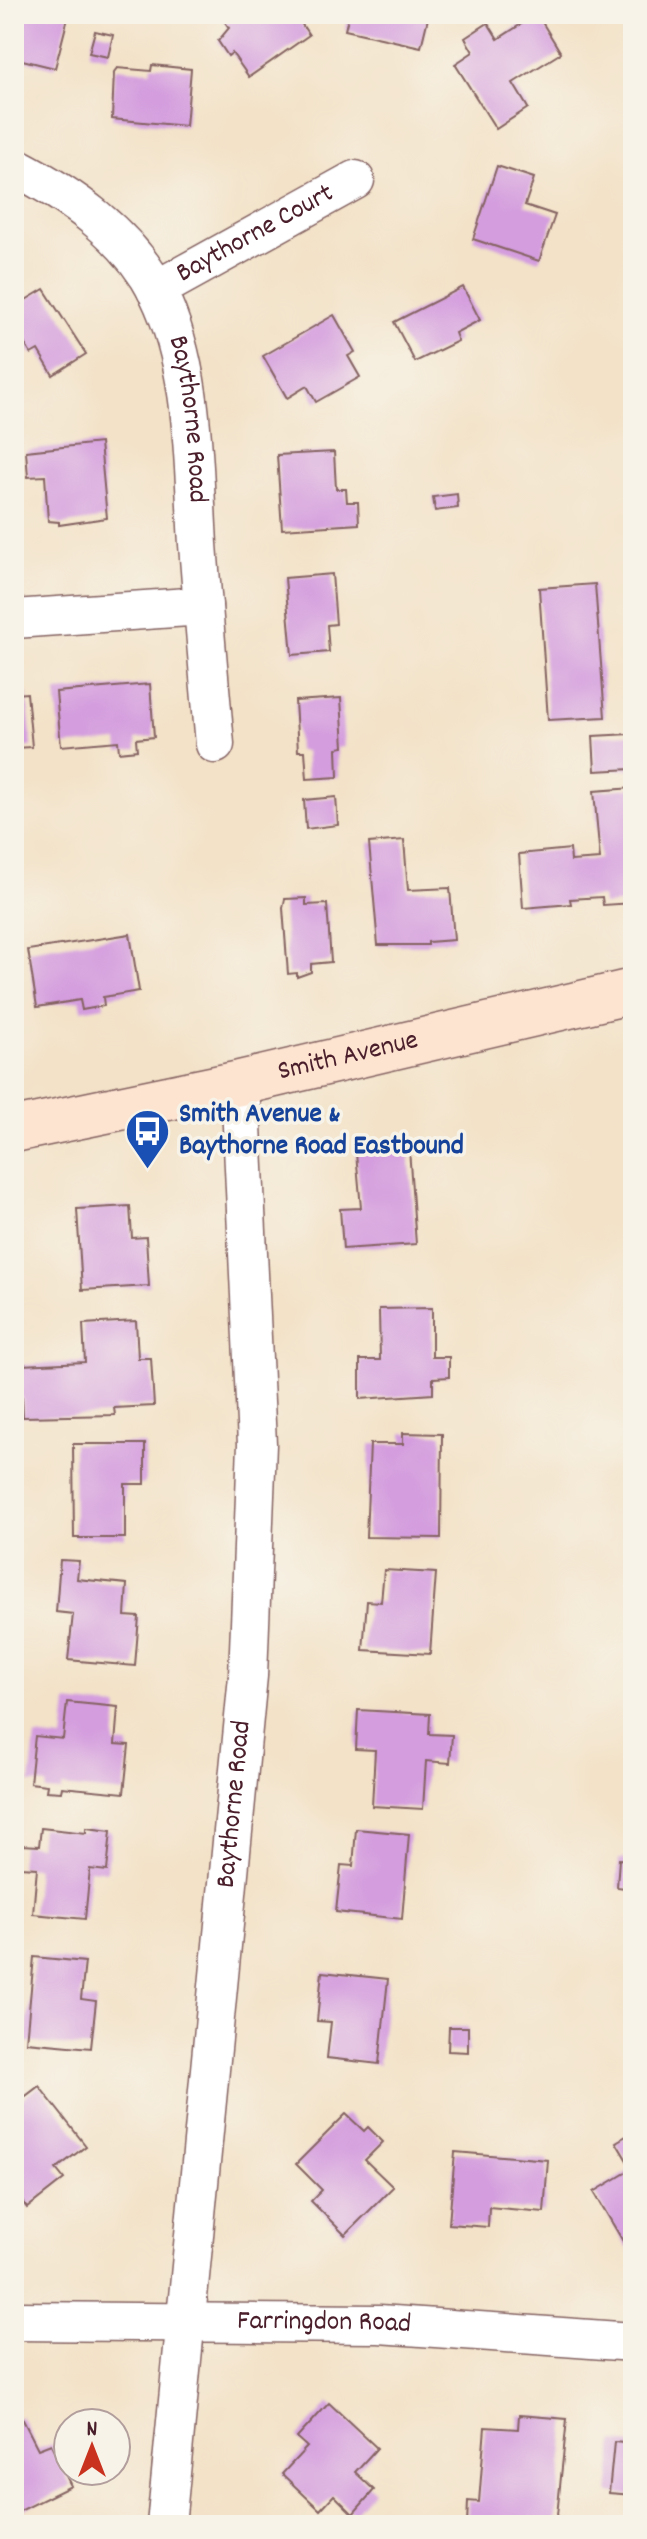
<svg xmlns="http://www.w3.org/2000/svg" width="647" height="2539" font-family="Dekko,sans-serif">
  <rect width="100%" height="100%" fill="#f7f3e8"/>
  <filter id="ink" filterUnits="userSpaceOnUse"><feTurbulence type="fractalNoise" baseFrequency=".0125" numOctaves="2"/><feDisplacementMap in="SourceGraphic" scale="16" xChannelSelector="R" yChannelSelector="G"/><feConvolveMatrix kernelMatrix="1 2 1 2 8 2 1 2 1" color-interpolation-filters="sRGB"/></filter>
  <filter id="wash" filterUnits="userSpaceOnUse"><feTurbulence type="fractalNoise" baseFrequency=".006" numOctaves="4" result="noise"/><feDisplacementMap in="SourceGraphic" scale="32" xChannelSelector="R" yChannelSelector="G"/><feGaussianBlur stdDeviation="1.8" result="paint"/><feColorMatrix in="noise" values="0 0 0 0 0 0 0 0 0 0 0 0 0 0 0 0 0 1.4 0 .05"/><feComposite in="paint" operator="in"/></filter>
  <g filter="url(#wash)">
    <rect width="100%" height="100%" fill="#f3e2c8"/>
    <g id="blocks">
      <g fill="#d49dde">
        <path d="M14,14H69L55,68L14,58Z"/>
        <path d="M224,14H295L309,35L249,77L232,53L228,56L218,41L229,28L221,16Z"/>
        <path d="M349,14H429L421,47L345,30Z"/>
        <path d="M537,14L561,53L513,83L528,108L496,129L455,64L473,52L465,38L488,23L498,39Z"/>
        <path d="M95,31L113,35L108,57L89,53Z"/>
        <path d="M152,65L191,69L186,126L112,119L114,72L117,68L151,71Z"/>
        <path d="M497,166L534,178L525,205L555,215L539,261L473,239Z"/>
        <path d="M463,287L480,320L455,333L458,341L415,362L394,322Z"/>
        <path d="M44,289L86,354L53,375L38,350L31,354L14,327V307Z"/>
        <path d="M334,315L355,352L348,356L360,377L316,402L307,386L287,398L263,356Z"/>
        <path d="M100,443L107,518L59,525V522L48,521L45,476L28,477L26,451Z"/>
        <path d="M334,452L336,489H346L347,502H358L359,524L282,529L277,455Z"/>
        <path d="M457,494L458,508L435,511L433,497Z"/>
        <path d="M332,574L336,624L327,625L329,652L292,655L285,578Z"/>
        <path d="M595,584L605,717L548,720L539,588Z"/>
        <path d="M150,684L154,737L136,739L137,750L119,752L118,741L61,746L56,692Z"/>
        <path d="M27,693L32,747L14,748V694Z"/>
        <path d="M341,698L344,747L337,748L338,777L307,779L305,751H298L295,701Z"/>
        <path d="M630,734L632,769L595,771L593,736Z"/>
        <path d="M633,788V903L603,905L602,897L570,899L571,904L523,908L519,854L570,849L571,861L600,859L594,791Z"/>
        <path d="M336,797L338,825L306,829L304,800Z"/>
        <path d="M404,840L408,890L450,888L454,940L428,942V945H378L369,843Z"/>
        <path d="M306,898V905L327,904L331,962L311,964V972L297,977V973L288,974L283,908L285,899Z"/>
        <path d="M130,934L139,991L103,997L104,1006L82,1010L80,1000L37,1007L28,950Z"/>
        <path d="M409,1149L416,1244L343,1249L340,1209L361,1208L356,1153Z"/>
        <path d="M130,1206L132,1238L146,1237L149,1286L82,1290L77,1209Z"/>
        <path d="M432,1308V1357H449V1377L433,1378V1394L360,1399V1360H380L379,1309Z"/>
        <path d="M136,1321L138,1358H151L154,1406L114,1408L115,1415L23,1417L22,1397H14V1373H21V1365L85,1362L83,1324Z"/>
        <path d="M403,1433L442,1434L441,1538L366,1537L370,1444H403Z"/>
        <path d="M73,1444H145V1484H125V1538H74Z"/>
        <path d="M60,1560L79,1561L77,1579L127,1584L125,1616L139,1617L135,1666L68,1660L73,1614L56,1612Z"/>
        <path d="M384,1570L436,1573L430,1654L363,1650L367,1601L381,1602Z"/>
        <path d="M67,1702L118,1707L115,1744L129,1745L124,1793L62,1787L61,1792L46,1791L47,1785L30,1783L35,1736L63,1739Z"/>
        <path d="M358,1710L430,1714L429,1734L452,1735L450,1763L426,1761L423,1809L372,1806L375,1750L356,1749Z"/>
        <path d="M41,1828L86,1833V1828L111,1831L107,1871L90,1869L85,1919L33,1914L37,1868L20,1867L22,1845L39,1846Z"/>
        <path d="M356,1829L409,1834L402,1919L336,1912L341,1865L353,1866Z"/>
        <path d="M619,1859L633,1860V1889L617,1887Z"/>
        <path d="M34,1957L85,1962L81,1999L96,2001L91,2048L26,2042Z"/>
        <path d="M322,1972L388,1979L379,2064L327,2058L331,2022L317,2021Z"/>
        <path d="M449,2027H468V2052L448,2051Z"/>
        <path d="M39,2086L86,2146L56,2169L64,2179L27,2208L14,2190V2105Z"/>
        <path d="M346,2114L364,2131L368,2127L383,2142L365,2160L393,2187L345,2235L311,2201L322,2190L296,2164Z"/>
        <path d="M633,2132V2244L627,2248L594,2192L632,2169L616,2142Z"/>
        <path d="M455,2152L548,2160L544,2212L489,2207L488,2227L449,2224Z"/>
        <path d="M329,2403L377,2448L355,2472L374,2490L353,2514L334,2495L320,2510L282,2474L307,2447L297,2438Z"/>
        <path d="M519,2415L567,2419L556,2525H467L468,2501L479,2502L485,2427L518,2429Z"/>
        <path d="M21,2416L38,2449L51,2444L71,2486L14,2514V2420Z"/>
        <path d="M614,2442L633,2444V2495L609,2493Z"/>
      </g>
    </g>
  </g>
  <g filter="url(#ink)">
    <use href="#blocks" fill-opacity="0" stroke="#856362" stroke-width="2"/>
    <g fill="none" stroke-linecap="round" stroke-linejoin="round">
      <defs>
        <g id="minor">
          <path id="s1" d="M14,166C70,195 128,234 158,293C195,368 193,462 198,544C203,611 209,677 215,744"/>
          <path id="s2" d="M156,290L355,180"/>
          <path d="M14,619L203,606"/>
          <path id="s3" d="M14,2321L379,2324L633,2342"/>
          <path id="s4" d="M166,2525L248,1676L257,1444L240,1083"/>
        </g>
        <g id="secondary">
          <path id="s5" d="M14,1130L240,1083L633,991"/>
        </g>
      </defs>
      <use href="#minor" stroke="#856362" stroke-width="41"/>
      <use href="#secondary" stroke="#856362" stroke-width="47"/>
      <use href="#minor" stroke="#fff" stroke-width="38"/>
      <use href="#secondary" stroke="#fde4d1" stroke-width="44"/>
    </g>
  </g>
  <defs>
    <symbol id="bus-pin" viewBox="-11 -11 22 30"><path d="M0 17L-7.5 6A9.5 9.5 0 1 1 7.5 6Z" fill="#1a4fb4" stroke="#f7f3e8"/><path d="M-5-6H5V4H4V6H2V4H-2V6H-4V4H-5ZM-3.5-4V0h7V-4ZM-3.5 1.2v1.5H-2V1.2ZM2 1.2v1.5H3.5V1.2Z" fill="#fff"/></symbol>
  </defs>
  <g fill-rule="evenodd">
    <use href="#bus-pin" x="122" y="1106" width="51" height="69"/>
  </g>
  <g text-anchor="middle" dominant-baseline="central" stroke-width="7" stroke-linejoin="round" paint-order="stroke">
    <g font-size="28" fill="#4a1f2b" stroke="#f7f3e8">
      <text stroke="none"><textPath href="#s2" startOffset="114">Baythorne Court</textPath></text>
      <text stroke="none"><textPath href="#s1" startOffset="326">Baythorne Road</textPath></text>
      <text stroke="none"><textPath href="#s5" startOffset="342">Smith Avenue</textPath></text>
      <text stroke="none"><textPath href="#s4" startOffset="724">Baythorne Road</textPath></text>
      <text stroke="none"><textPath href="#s3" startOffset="310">Farringdon Road</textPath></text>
    </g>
    <g font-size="28" font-weight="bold" fill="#164399" stroke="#f7f3e8" text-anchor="start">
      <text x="179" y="1116">Smith Avenue &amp;<tspan x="179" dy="32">Baythorne Road Eastbound</tspan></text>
    </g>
  </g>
  <rect width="647" height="2539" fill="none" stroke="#f7f3e8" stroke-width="48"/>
  <g transform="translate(92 2447)"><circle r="38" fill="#f7f3e8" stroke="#b29e9c" stroke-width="2"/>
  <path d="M0-6L14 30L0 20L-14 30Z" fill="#c8321e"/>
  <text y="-12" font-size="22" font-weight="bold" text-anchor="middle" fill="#4a1f2b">N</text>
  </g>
</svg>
